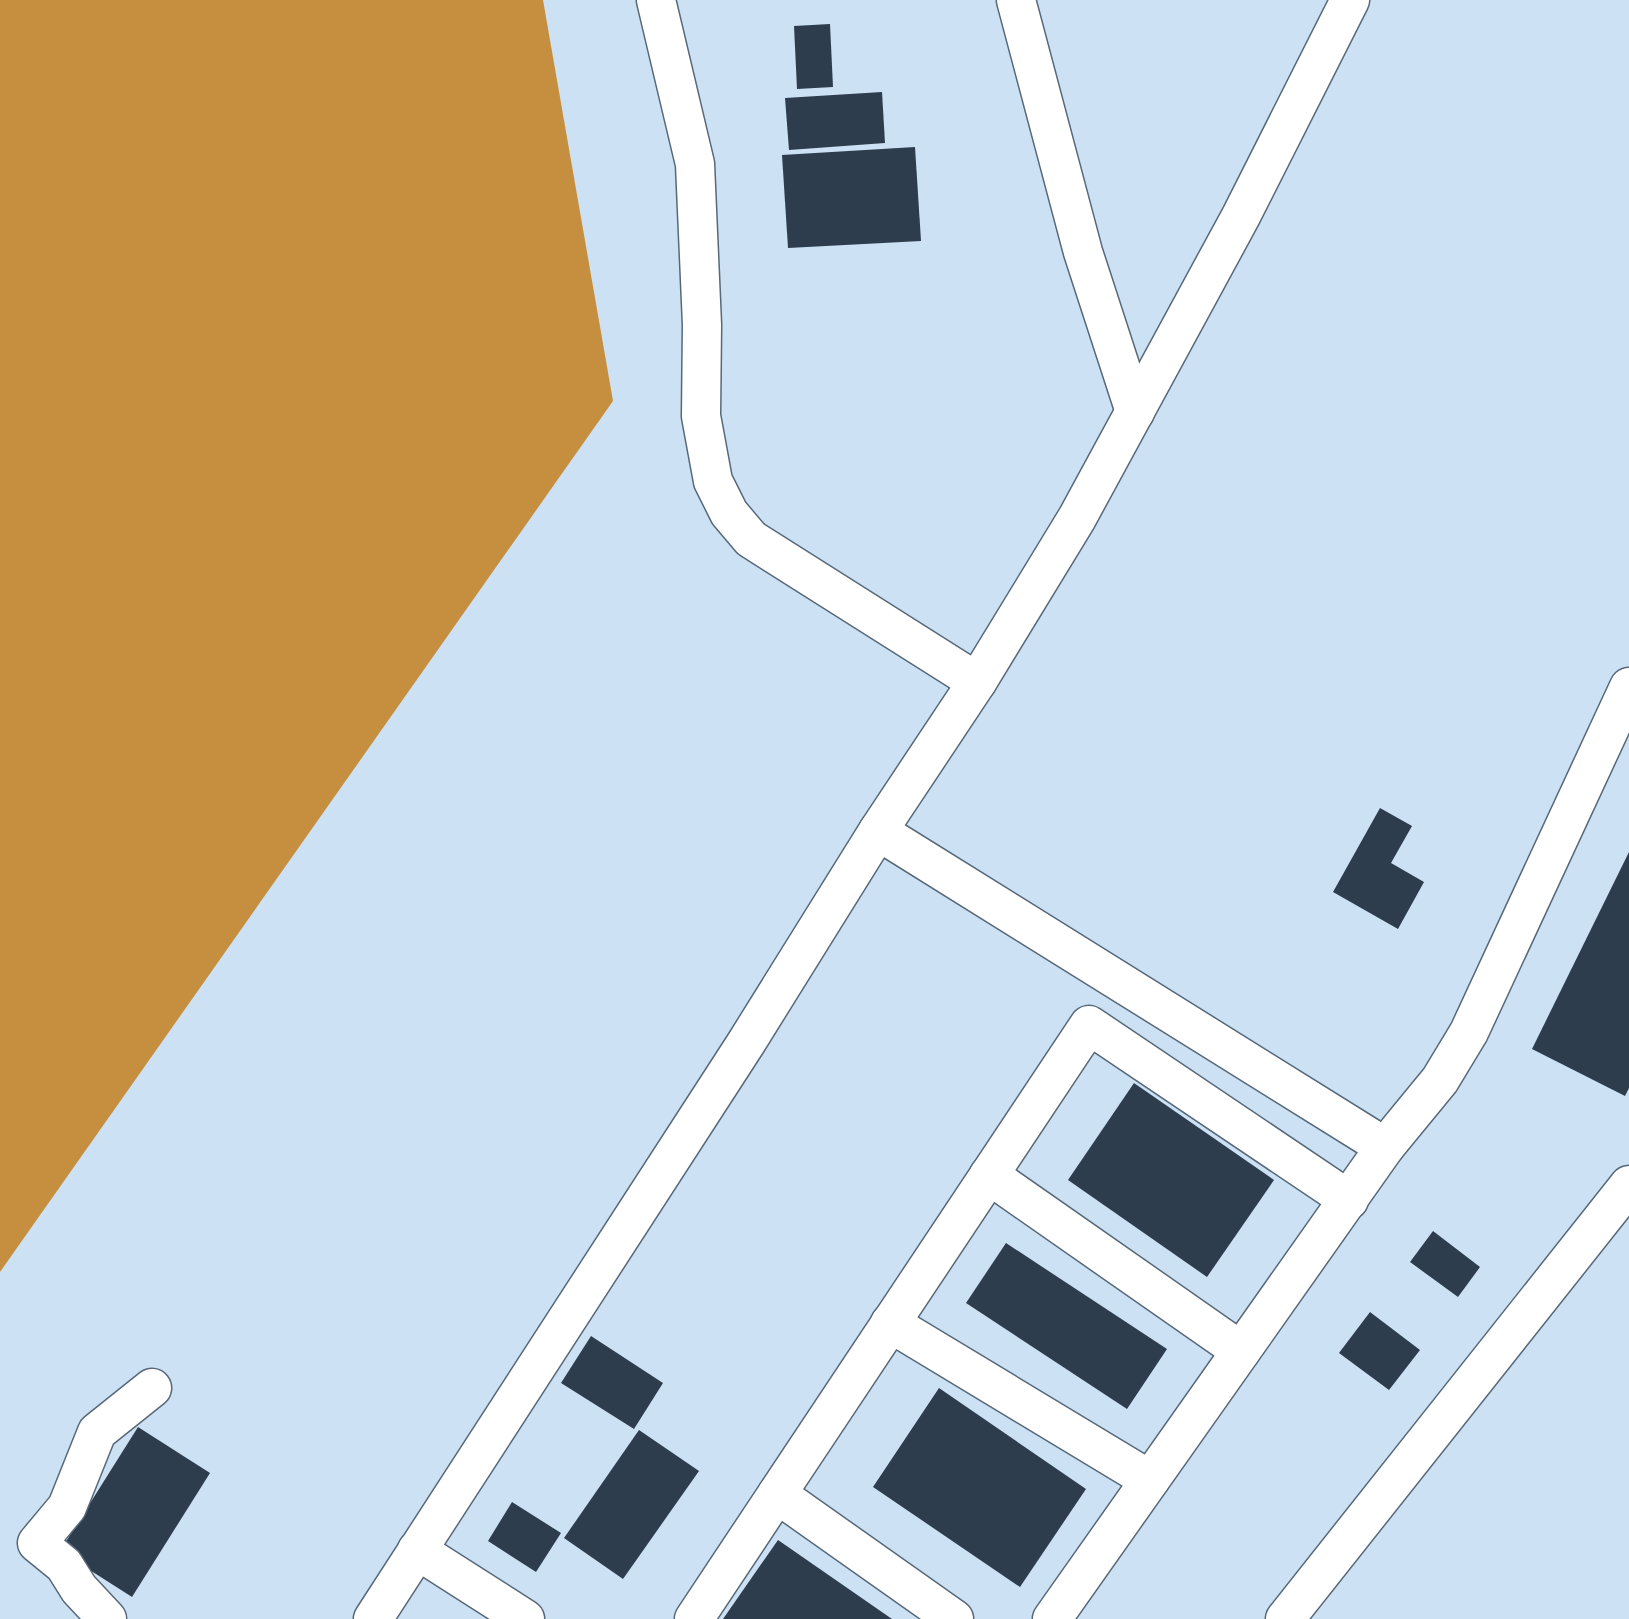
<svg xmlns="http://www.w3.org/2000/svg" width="1629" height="1619" font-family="Raleway,sans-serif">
  <rect width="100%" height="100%" fill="#cde1f4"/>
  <path fill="#c58f3f" d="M0,0H543L613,401L0,1272Z"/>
  <g fill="#2d3d4d">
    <path d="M830,24L833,87L797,89L794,26Z"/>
    <path d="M882,92L885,143L789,150L785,98Z"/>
    <path d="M915,147L921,241L788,248L782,155Z"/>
    <path d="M1380,808L1412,826L1391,863L1424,882L1398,929L1333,892Z"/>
    <path d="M1629,852V1088L1625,1096L1532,1049Z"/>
    <path d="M1134,1083L1274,1180L1207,1277L1068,1180Z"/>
    <path d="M1433,1231L1480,1267L1458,1297L1410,1262Z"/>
    <path d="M1006,1243L1167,1349L1127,1409L966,1303Z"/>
    <path d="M1370,1312L1420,1350L1389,1390L1339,1353Z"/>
    <path d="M591,1336L663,1383L634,1429L561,1383Z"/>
    <path d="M939,1388L1086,1489L1020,1587L873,1487Z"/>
    <path d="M138,1427L210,1473L132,1597L60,1551Z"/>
    <path d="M639,1430L699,1471L623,1579L564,1538Z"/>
    <path d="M512,1502L561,1533L536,1572L488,1541Z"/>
    <path d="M778,1540L892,1619H723Z"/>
  </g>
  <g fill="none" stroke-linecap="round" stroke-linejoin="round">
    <defs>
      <g id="street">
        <path d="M656,0L695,164L702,325L701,416L713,481L729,513L751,539L977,682"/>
        <path d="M1016,0L1083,252L1135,412"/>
        <path d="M878,831L1385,1147L1052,1619"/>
        <path d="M1385,1147L1440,1080L1469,1032L1629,687"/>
        <path d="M989,1175L1241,1351"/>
        <path d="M890,1323L1150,1480"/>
        <path d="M417,1550L525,1619"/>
        <path d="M107,1619L79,1589L64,1565L37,1543L67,1507L97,1432L152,1388"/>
        <path d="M373,1619L746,1043L878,831L977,682L1077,518L1241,216L1350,0"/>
        <path d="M694,1619L777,1494"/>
        <path d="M954,1619L777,1494L1089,1025L1349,1200"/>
        <path d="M1285,1619L1629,1185"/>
      </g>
    </defs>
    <use href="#street" stroke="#576979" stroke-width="41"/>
    <use href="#street" stroke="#fff" stroke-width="38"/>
  </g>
</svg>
